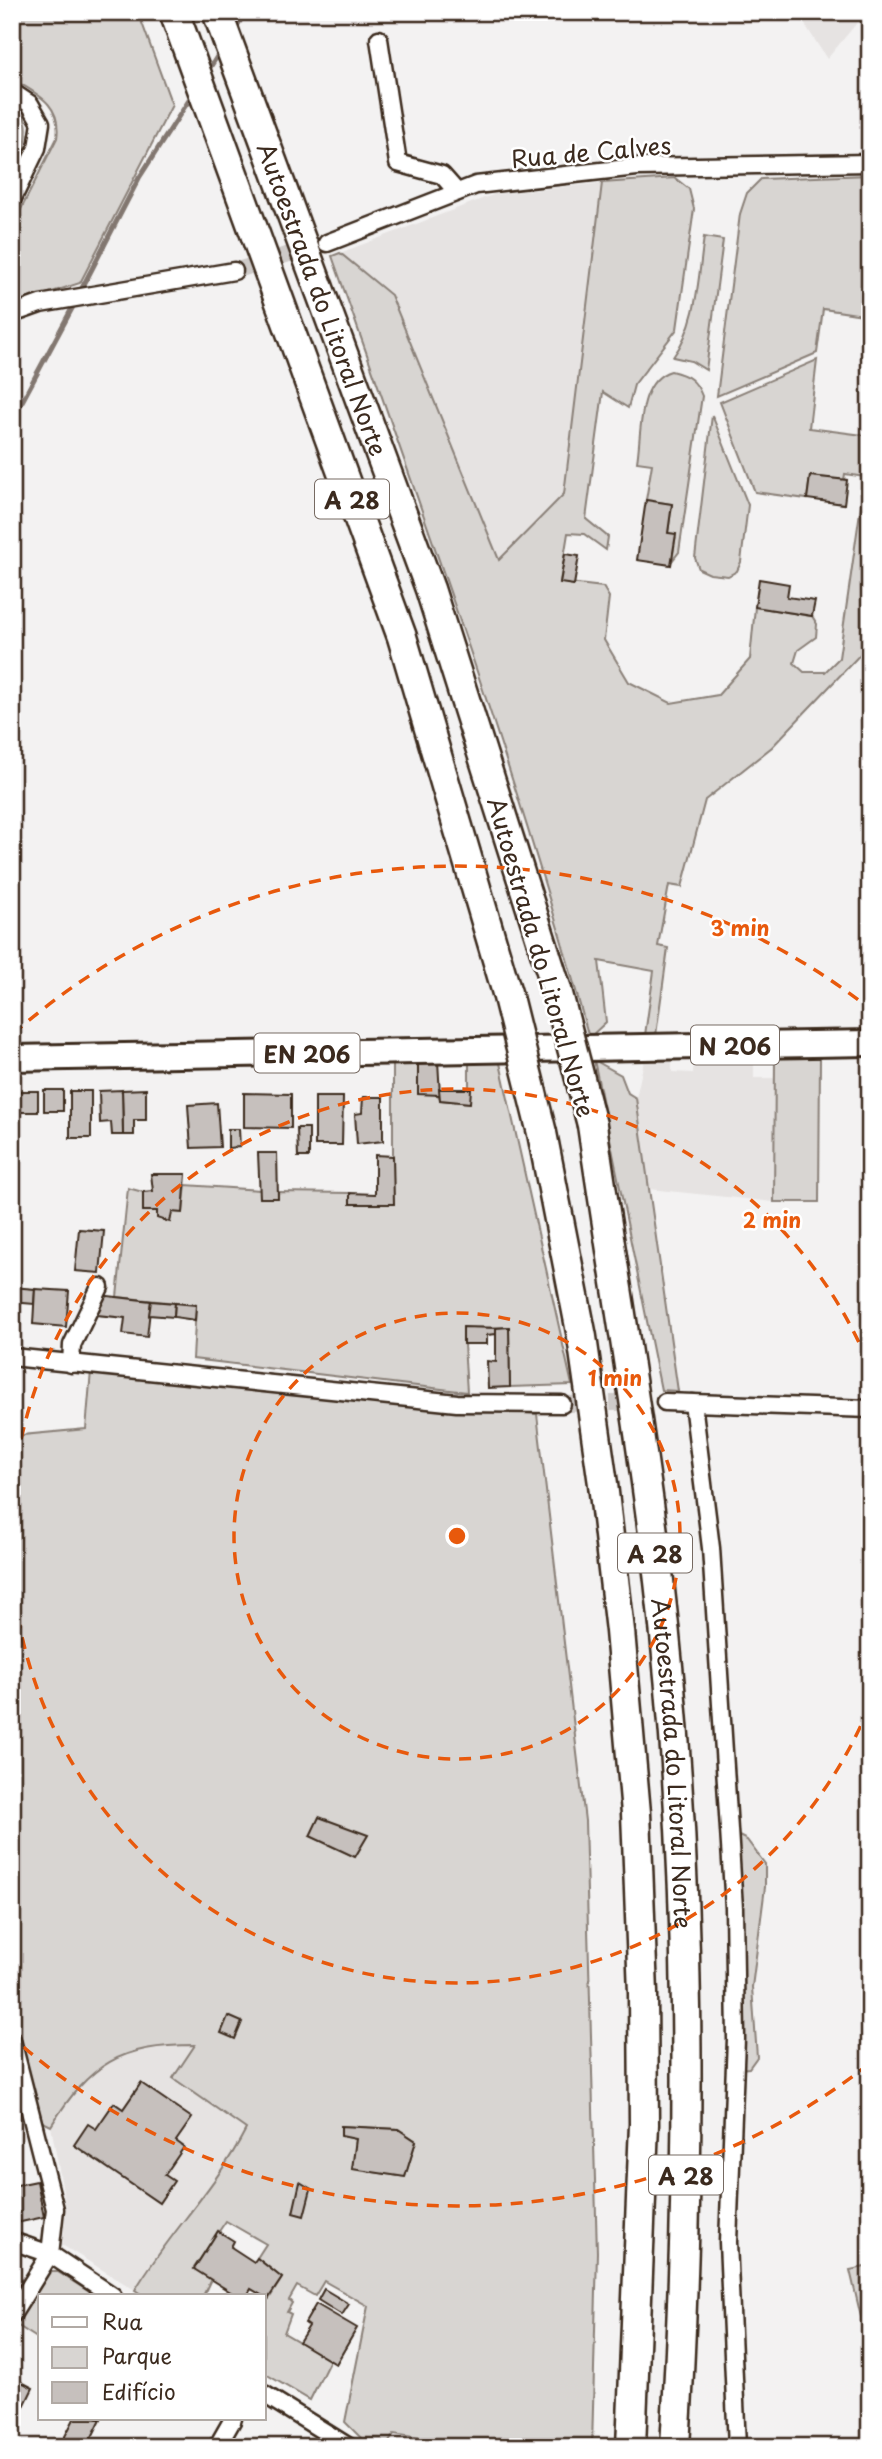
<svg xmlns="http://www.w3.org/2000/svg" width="882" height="2459" font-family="'Playpen Sans',sans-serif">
  <rect width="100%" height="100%" fill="#f3f2f2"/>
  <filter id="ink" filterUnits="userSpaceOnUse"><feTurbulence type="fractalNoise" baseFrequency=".0143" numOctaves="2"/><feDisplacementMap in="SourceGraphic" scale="14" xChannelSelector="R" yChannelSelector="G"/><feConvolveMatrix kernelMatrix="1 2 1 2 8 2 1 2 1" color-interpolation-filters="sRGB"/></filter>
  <g filter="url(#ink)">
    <g fill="#e6e3e2">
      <path d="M797,12H866L827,59Z"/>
      <path d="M602,183L564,494L499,561L391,295L340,253L495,194Z"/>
      <path d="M754,1059V1078H775L774,1202L649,1189L636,1098L644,1061H672V1072L693,1073L694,1060Z"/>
      <path d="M196,2045L246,2129L208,2193L148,2267L135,2290L62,2245L66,2208L51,2126L71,2093L105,2064L141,2048Z"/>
    </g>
    <g fill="#d8d5d2" stroke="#8a8078" stroke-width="2" fill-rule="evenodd">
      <path d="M12,12H138L172,105L80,283L12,305V227L57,138C62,104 37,94 12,79Z"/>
      <path d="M12,104C32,114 27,136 24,154L12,148Z"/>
      <path d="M870,175V316L823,309L817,353L717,396L740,214L747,193L761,179Z"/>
      <path d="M675,178L689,189L694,209L677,329L634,385L628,408L603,392L586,519L608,537L606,550L584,534L568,533L560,582L603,587L609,597L604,640L629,682L671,703L718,695L750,659L755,607L812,616L817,624L816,637L798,650L794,663L804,672H825L839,658L865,477L845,474L844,480L810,476L807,499L755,492L720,402L817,360L809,428L870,436V644L772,747L705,800L682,887L669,885L658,946L668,948L656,1035H645L654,971L599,961L606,1022L589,1038C517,773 424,515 332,256L340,253L391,295L499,560L564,494L602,183Z"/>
      <path d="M704,237L723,240L706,370L691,361L673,357C698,323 698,278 704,237Z"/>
      <path d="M671,371C688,375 696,380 702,396L679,552L672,561L676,534L668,533L672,504L646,500L652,464L637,462C642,432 637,381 671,371Z"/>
      <path d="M712,415L748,505L741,562L737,571L728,576L710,574L699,569L695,558Z"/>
      <path d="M820,1057L819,1202H774L775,1058Z"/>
      <path d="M594,1060L621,1075L628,1093L636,1098L678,1391L661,1390Z"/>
      <path d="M469,1061L500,1063L572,1385L510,1387L509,1327L463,1328L467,1392L193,1359L196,1305L117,1297L128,1188L143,1192V1211H157V1218L170,1222L172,1212L183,1213L186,1185L260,1190L261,1198H278V1192L350,1193V1204H393V1062L418,1063L441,1100L469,1103Z"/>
      <path d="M91,1371L537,1414L585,1821L597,2252L592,2447H478L394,2434L386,2447H370L345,2422L368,2306L324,2281L315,2296L297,2286L289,2300L292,2303L287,2312L291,2314L284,2333L330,2360L310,2400L264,2373V2297L269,2299L282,2278L257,2258L266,2244L226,2221L194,2268L211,2279L203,2296H144L135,2290C168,2234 216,2188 246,2129L173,2078L195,2045C121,2045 90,2063 51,2126L37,2119L12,2016V1436L86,1429ZM311,1836H367L355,1857ZM341,2126L398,2129L416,2141L405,2177L353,2169L356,2139L342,2136Z"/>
      <path d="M735,1834L747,1840L765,1864V1887L752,1987L757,2057L749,2068L740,2069Z"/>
      <path d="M870,2266V2398L861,2317L850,2270Z"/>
      <path d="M47,2272H58L96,2296H40V2340L12,2322Z"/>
    </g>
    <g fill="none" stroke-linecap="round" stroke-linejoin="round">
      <g stroke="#827770" stroke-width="5">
        <path d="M234,30L246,12"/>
        <path d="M206,74L221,50"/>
        <path d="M80,292L139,178L193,94"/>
        <path d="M12,420L76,301"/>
      </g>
    </g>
    <g fill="#c6c0bd" stroke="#3b2a1e" stroke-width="2">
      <path d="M810,476L847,480L844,504L807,499Z"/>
      <path d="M646,500L672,504L668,533L676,534L671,565L637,560Z"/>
      <path d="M565,554L579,556L574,585L560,583Z"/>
      <path d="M759,579L789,584L787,597L815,601L812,616L755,607Z"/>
      <path d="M438,1061L440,1095L418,1094V1063Z"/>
      <path d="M146,1089V1120H134V1135H123L122,1090Z"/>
      <path d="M439,1089H471L470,1103L440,1100Z"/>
      <rect x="44" y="1090" width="19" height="21"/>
      <path d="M122,1090L123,1135H112L111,1122L100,1123L99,1091Z"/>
      <rect x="19" y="1091" width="19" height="21"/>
      <rect x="70" y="1091" width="21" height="47"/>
      <path d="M244,1093L291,1094V1128L244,1127Z"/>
      <path d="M315,1097H343L342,1145H315Z"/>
      <path d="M363,1097H383V1141L357,1144L355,1114L362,1113Z"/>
      <path d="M217,1103L220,1147L191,1148L188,1105Z"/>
      <path d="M297,1128H309V1157H298Z"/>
      <path d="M228,1129H239L240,1147L228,1148Z"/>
      <path d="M258,1153H277L278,1198H260Z"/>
      <path d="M375,1155L393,1156L394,1204H350V1193L375,1194Z"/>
      <path d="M151,1174H186L183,1213L172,1212L170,1222L157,1218V1211H143V1192L153,1191Z"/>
      <path d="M79,1229L104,1231L100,1273L75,1271Z"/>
      <path d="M12,1287L35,1289L34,1304L12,1302Z"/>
      <path d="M35,1289L69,1291L66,1327L33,1324Z"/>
      <path d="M99,1295L151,1301L147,1337L123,1334L125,1318L97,1315Z"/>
      <path d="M151,1301L175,1303L174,1317L149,1315Z"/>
      <path d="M175,1303L196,1305L195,1320L174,1317Z"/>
      <path d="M463,1327L496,1328V1334L487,1335V1344H463Z"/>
      <path d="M509,1327L510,1387L488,1388L487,1361L496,1362V1328Z"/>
      <path d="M319,1817L368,1835L355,1857L310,1836Z"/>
      <path d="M228,2016L242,2022L235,2039L221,2033Z"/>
      <path d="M141,2083L192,2118L176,2141L184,2147L165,2175L174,2181L159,2203L74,2145L88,2124L96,2129L114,2103L123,2109Z"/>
      <path d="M341,2126L398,2129L416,2141L405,2177L352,2169L356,2139L341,2136Z"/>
      <path d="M37,2181L44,2217L12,2224V2186Z"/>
      <path d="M300,2182L311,2189L304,2216L293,2213Z"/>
      <path d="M218,2231L234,2241L231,2247L254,2262L257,2258L282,2278L268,2299L251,2289L247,2296H237L194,2269Z"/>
      <path d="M324,2289L349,2304L342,2315L318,2300Z"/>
      <path d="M316,2304L357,2328L336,2364L299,2342L309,2326L305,2323Z"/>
      <path d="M12,2377L33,2388L15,2425L12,2423Z"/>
      <path d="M74,2419H101L87,2447H72L62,2442Z"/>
    </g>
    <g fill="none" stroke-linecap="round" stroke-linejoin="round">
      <g stroke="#cecac8" stroke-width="16" stroke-dasharray="16 8" stroke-linecap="butt">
        <path d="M234,271L312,247"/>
        <path d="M562,1404L665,1402"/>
      </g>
      <defs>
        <g id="street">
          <path d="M379,39L398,163L442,175L457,192"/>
          <path d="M12,92L30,104L41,123L37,148L12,200"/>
          <path d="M327,243L476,185L637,167L870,163"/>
          <path d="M12,314L40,304L234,271"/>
          <path d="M12,1357L457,1403L562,1404"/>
          <path d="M71,1364L72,1345L100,1287"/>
          <path d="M665,1402L870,1409"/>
          <path d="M693,1403L711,1548L734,1908L736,2039L728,2242L737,2447"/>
          <path d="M12,2040L55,2209L50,2254L12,2315"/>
          <path d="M12,2241L50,2254L113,2296"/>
          <path d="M264,2394L349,2447"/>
          <path d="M217,2447L233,2419"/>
        </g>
        <path id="primary" d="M12,1058L870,1043"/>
        <g id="highway">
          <path d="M174,12L402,637L507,993"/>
          <path id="s1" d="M217,12L430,589L557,990"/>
          <path id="s2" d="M592,1125C614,1277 641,1428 659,1581C693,1868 692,2159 675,2447"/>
          <path d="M542,1133L582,1337L603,1484L620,1631L636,1813L643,1993L644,2124L631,2447"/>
        </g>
      </defs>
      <use href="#street" stroke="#3b2a1e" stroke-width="21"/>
      <use href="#primary" stroke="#3b2a1e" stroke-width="30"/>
      <use href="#highway" stroke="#3b2a1e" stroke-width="33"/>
      <use href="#street" stroke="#fff" stroke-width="16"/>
      <use href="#primary" stroke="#fff" stroke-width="24"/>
      <use href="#highway" stroke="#fff" stroke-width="28"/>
      <defs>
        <g id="highway-bridge">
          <path d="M557,990L592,1125"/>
          <path d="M507,993L542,1133"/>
        </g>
      </defs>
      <use href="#highway-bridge" stroke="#3b2a1e" stroke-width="33" stroke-linecap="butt"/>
      <use href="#highway-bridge" stroke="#fff" stroke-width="28"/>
    </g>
  </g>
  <g fill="none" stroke="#e8590c" stroke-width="3.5" stroke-dasharray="12 9">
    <circle cx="457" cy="1536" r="223"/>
    <path d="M869 1707A446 446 0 0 1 12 1571M12 1501A446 446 0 0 1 869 1365"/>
    <path d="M869 2064A670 670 0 0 1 13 2038M13 1034A670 670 0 0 1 869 1008"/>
  </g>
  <g text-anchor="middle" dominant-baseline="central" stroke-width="5" stroke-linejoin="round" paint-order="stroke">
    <g fill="#fff" stroke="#766a62" stroke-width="2">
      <rect x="315" y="479.5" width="74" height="39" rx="5"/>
      <rect x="691" y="1025.5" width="88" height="39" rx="5"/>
      <rect x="254.5" y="1033.5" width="105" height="39" rx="5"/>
      <rect x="618" y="1533.5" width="74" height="39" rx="5"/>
      <rect x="649" y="2155.5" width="74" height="39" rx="5"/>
    </g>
    <g font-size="23" font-weight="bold" fill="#3b2a1e">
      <text x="352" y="499">A 28</text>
      <text x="735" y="1045">N 206</text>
      <text x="307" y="1053">EN 206</text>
      <text x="655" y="1553">A 28</text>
      <text x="686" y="2175">A 28</text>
    </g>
    <g font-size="24" fill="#3b2a1e" stroke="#fff">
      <text transform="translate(591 151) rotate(-5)">Rua de Calves</text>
      <text stroke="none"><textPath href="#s1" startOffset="306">Autoestrada do Litoral Norte</textPath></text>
      <text transform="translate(542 957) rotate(74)">Autoestrada do Litoral Norte</text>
      <text stroke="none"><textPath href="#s2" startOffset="644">Autoestrada do Litoral Norte</textPath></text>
    </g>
  </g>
  <circle cx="457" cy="1536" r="10" fill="#e8590c" stroke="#fff" stroke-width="3.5"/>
  <g font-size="21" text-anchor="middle" font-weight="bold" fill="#e8590c" stroke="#fff" stroke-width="5" stroke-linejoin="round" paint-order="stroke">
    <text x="740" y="936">3 min</text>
    <text x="772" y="1228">2 min</text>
    <text x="615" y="1386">1 min</text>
  </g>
  <rect width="882" height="2459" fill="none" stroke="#fff" stroke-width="42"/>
  <rect x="21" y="21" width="840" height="2417" fill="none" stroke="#3b2a1e" stroke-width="2.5" filter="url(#ink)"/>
  <rect x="38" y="2294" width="228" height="126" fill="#ffffff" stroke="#b1aaa5" stroke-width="2"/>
  <rect x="52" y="2317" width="35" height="10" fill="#ffffff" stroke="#b1aaa5" stroke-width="2"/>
  <text x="102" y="2330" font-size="21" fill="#3b2a1e">Rua</text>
  <rect x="52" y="2347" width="35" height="21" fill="#d8d5d2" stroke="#b1aaa5" stroke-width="2"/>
  <text x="102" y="2364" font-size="21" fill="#3b2a1e">Parque</text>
  <rect x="52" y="2382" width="35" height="21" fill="#c6c0bd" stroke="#b1aaa5" stroke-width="2"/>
  <text x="102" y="2400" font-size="21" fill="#3b2a1e">Edifício</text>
</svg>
